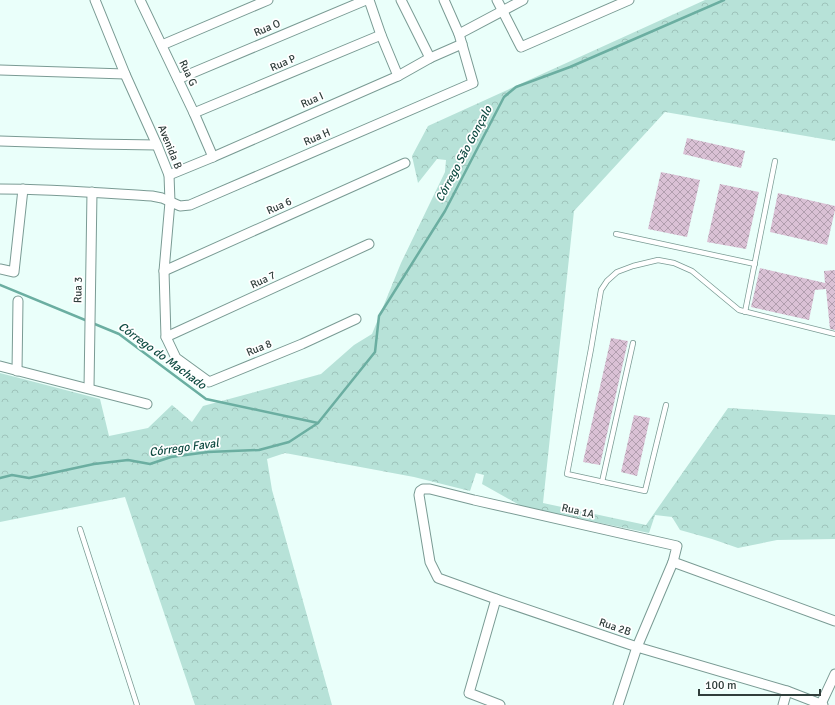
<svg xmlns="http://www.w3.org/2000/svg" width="835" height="705" font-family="Signika,sans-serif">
  <defs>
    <pattern id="forest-crowns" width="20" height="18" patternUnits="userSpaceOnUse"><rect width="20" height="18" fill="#b7e2d8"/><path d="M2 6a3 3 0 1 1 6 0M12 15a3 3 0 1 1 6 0" fill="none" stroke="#9ec3ba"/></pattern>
    <pattern id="building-cross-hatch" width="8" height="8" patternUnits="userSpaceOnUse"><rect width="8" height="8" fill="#dac1d5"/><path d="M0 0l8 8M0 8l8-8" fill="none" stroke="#b19eae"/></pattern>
  </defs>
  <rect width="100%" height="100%" fill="#eafffa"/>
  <path fill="url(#forest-crowns)" d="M705,0H835V141L665,112L574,211L543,503L646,525L728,408L835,415V539L777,540L738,548L712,539L680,530L672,517L655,515L649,533L523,507L482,484L484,475L476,473L470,491L414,477L285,453L267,459L272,490L332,705H195L125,497L0,522V373L100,399L109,436L148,428L172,405L192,422L203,406L321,374L354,345L372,334L401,263L445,172L446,160L437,159L418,183L412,156L428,126Z"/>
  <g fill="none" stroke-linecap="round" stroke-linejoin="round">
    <g stroke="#6baea1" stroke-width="2.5">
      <path d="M0,285L119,334L206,399L318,423"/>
      <path d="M0,478L12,475L29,478L94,464L128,460L150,464L171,457L208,452L259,450L289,442L318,423L375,352L379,316L445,211L504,97L516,87L570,67L724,0"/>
    </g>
  </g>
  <g fill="url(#building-cross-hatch)">
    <path d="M687,138L745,151L741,168L683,154Z"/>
    <path d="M661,172L700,180L687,237L648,229Z"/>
    <path d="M720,184L759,192L746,249L707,242Z"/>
    <path d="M778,193L835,206V210L827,245L770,232Z"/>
    <path d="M760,268L825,283L824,271L835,270V330L830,329L826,289L815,290L809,320L751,307Z"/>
    <path d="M611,338L628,341L600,465L583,462Z"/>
    <path d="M634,415L650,418L637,476L621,472Z"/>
  </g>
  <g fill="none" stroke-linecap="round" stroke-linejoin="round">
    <defs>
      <g id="lane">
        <path d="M616,234L755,264"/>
        <path d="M745,312L775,161"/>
        <path d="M666,405L645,491L567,474L591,349L601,290L607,281L617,272L633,266L658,260L674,263L692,271L739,310L835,334"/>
        <path d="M602,482L633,343"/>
        <path d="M80,529L137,705"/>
      </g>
      <g id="street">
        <path d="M95,0L125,74L157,145L169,175L170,202L164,271L166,337L176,358L209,382L302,344L356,319"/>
        <path d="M140,0L194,113L213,157"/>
        <path d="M369,0L381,35L398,76"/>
        <path d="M401,0L430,58"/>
        <path d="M497,0L521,47L629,0"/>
        <path d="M459,34L523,0"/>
        <path d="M162,45L268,0"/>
        <path d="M0,70L125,74"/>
        <path d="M178,79L366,0"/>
        <path d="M194,113L381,35"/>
        <path d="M0,141L93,144L157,145"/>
        <path d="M169,175L213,157L398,76L430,58L462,44"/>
        <path d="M0,189C51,189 102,193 152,196L162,198L180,206L190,205L473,83L459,34L444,0"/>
        <path d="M0,269L14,272L23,189"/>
        <path d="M164,271L405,163"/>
        <path d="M166,337L369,244"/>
        <path d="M0,366L147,404"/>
        <path d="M17,371L18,301"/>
        <path d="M89,388L92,192"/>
        <path d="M673,562L835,621"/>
        <path d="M496,599L469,693L500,705"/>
        <path d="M821,704L835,674"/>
        <path d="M618,705L637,647L673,562L677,546L474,500L430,489H423L420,491L419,495L430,562L438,578L496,599L637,647L787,691L823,705"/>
        <path d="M783,705L787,691"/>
      </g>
    </defs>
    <use href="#lane" stroke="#7a9b94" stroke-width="6"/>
    <use href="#street" stroke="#7a9b94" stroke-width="11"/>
    <use href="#lane" stroke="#fff" stroke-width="4.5"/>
    <use href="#street" stroke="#fff" stroke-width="9"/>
  </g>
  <g text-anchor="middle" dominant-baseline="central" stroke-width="3.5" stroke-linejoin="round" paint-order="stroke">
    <g font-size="11" fill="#303e3b" stroke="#fff">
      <text transform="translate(267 28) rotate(-23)">Rua O</text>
      <text transform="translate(283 63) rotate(-23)">Rua P</text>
      <text transform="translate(188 73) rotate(65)">Rua G</text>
      <text transform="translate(312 100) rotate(-24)">Rua I</text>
      <text transform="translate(317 137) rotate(-23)">Rua H</text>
      <text transform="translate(170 147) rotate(68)">Avenida B</text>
      <text transform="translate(279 206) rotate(-24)">Rua 6</text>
      <text transform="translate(263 280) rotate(-25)">Rua 7</text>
      <text transform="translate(78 290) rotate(-89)">Rua 3</text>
      <text transform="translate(259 348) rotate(-23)">Rua 8</text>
      <text transform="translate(578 511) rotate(13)">Rua 1A</text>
      <text transform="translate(615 627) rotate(19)">Rua 2B</text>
    </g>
    <g font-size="12" font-style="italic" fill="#114c43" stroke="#fff">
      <text transform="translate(464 154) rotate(-62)">Córrego São Gonçalo</text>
      <text transform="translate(162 356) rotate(36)">Córrego do Machado</text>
      <text transform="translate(184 448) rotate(-8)">Córrego Faval</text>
    </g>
  </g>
  <path d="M699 689v6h121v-6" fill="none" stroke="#303e3b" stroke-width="2"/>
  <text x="705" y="689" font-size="12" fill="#303e3b" stroke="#ffffff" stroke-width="3" paint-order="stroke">100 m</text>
</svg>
